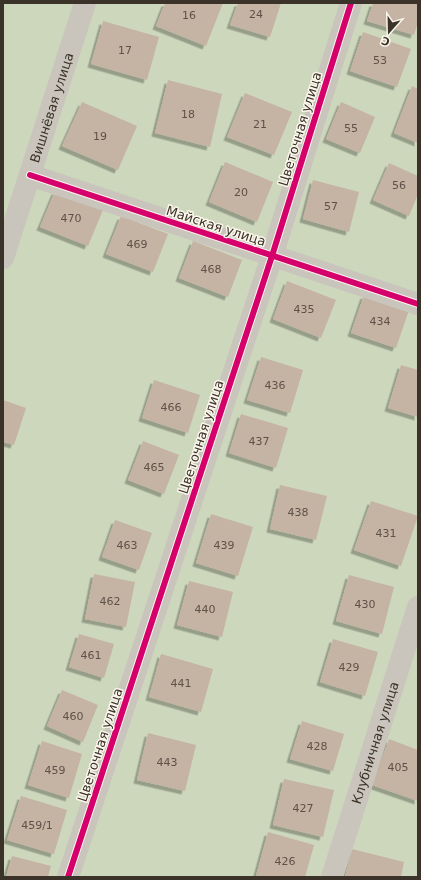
<svg xmlns="http://www.w3.org/2000/svg" width="421" height="880" font-family="'DejaVu Sans',sans-serif">
  <defs>
    <filter id="shadow"><feDropShadow dx="-3.5" dy="3.5" stdDeviation="0" flood-color="#0004"/></filter>
  </defs>
  <rect width="100%" height="100%" fill="#f0ece3"/>
  <rect fill="#cdd7bc" x="3" y="3" width="415" height="874"/>
  <g fill="#c5b3a3" filter="url(#shadow)">
    <path d="M165,3H223L206,46L156,26Z"/>
    <path d="M238,3H281L270,37L230,25Z"/>
    <path d="M373,3H418V22L414,35L367,21Z"/>
    <path d="M103,21L159,37L147,80L91,64Z"/>
    <path d="M363,32L411,49L397,87L350,71Z"/>
    <path d="M168,80L222,94L210,147L155,133Z"/>
    <path d="M412,86L418,89V143L394,133Z"/>
    <path d="M245,93L292,112L274,155L227,137Z"/>
    <path d="M82,102L137,126L118,170L62,146Z"/>
    <path d="M341,102L375,117L360,153L326,139Z"/>
    <path d="M225,162L273,182L257,222L209,202Z"/>
    <path d="M389,163L418,176V194L409,216L373,200Z"/>
    <path d="M313,180L359,192L349,232L303,219Z"/>
    <path d="M55,191L103,210L88,246L40,227Z"/>
    <path d="M121,216L168,234L153,272L106,254Z"/>
    <path d="M193,241L242,260L228,297L179,278Z"/>
    <path d="M287,281L336,300L321,338L273,319Z"/>
    <path d="M364,295L409,310L396,348L351,333Z"/>
    <path d="M261,357L303,370L290,413L247,400Z"/>
    <path d="M401,365L418,370V417L388,408Z"/>
    <path d="M154,380L200,395L188,433L142,418Z"/>
    <path d="M3,400L26,408L14,445L3,442Z"/>
    <path d="M241,414L288,428L276,468L229,453Z"/>
    <path d="M143,441L179,455L164,494L128,480Z"/>
    <path d="M280,485L327,496L316,540L270,529Z"/>
    <path d="M371,501L418,516L401,566L354,550Z"/>
    <path d="M211,514L253,527L238,576L196,563Z"/>
    <path d="M115,520L152,533L139,570L102,557Z"/>
    <path d="M94,574L135,582L126,627L85,619Z"/>
    <path d="M349,575L394,587L382,634L336,621Z"/>
    <path d="M189,581L233,592L222,637L177,625Z"/>
    <path d="M79,634L114,644L104,678L69,667Z"/>
    <path d="M333,639L378,652L365,696L320,682Z"/>
    <path d="M161,654L213,669L201,712L149,697Z"/>
    <path d="M62,690L98,705L83,742L47,726Z"/>
    <path d="M302,721L344,734L333,771L290,759Z"/>
    <path d="M148,733L196,745L185,791L137,780Z"/>
    <path d="M389,739L418,750V801L372,785Z"/>
    <path d="M42,741L82,754L69,798L28,785Z"/>
    <path d="M284,779L334,790L323,837L273,825Z"/>
    <path d="M21,796L67,810L54,854L7,840Z"/>
    <path d="M268,832L314,845L305,877L256,876Z"/>
    <path d="M352,849L404,862L401,877H345Z"/>
    <path d="M12,856L51,866L48,877H6Z"/>
  </g>
  <g fill="none" stroke-linecap="round" stroke-linejoin="round">
    <g stroke="#c9c4bc" stroke-width="22">
      <path d="M30,175L418,304"/>
      <path id="s1" d="M3,258L85,3"/>
      <path d="M68,877L272,256L351,3"/>
      <path id="s2" d="M332,877L418,607"/>
    </g>
    <defs>
      <g id="cycleway">
        <path d="M30,175L418,304"/>
        <path d="M68,877L272,256L351,3"/>
      </g>
    </defs>
    <use href="#cycleway" stroke="#fcf7ec" stroke-width="8"/>
    <use href="#cycleway" stroke="#d6006c" stroke-width="6"/>
  </g>
  <g text-anchor="middle" dominant-baseline="central" stroke-width="3" stroke-linejoin="round" paint-order="stroke">
    <g font-size="11" fill="#5e5248">
      <text x="256" y="14">24</text>
      <text x="189" y="15">16</text>
      <text x="125" y="50">17</text>
      <text x="380" y="60">53</text>
      <text x="188" y="114">18</text>
      <text x="260" y="124">21</text>
      <text x="351" y="128">55</text>
      <text x="100" y="136">19</text>
      <text x="399" y="185">56</text>
      <text x="241" y="192">20</text>
      <text x="331" y="206">57</text>
      <text x="71" y="218">470</text>
      <text x="137" y="244">469</text>
      <text x="211" y="269">468</text>
      <text x="304" y="309">435</text>
      <text x="380" y="321">434</text>
      <text x="275" y="385">436</text>
      <text x="171" y="407">466</text>
      <text x="259" y="441">437</text>
      <text x="154" y="467">465</text>
      <text x="298" y="512">438</text>
      <text x="386" y="533">431</text>
      <text x="127" y="545">463</text>
      <text x="224" y="545">439</text>
      <text x="110" y="601">462</text>
      <text x="365" y="604">430</text>
      <text x="205" y="609">440</text>
      <text x="91" y="655">461</text>
      <text x="349" y="667">429</text>
      <text x="181" y="683">441</text>
      <text x="73" y="716">460</text>
      <text x="317" y="746">428</text>
      <text x="167" y="762">443</text>
      <text x="398" y="767">405</text>
      <text x="55" y="770">459</text>
      <text x="303" y="808">427</text>
      <text x="37" y="825">459/1</text>
      <text x="285" y="861">426</text>
    </g>
    <g font-size="13" fill="#3b3229" stroke="#fcf7ec">
      <text stroke="none"><textPath href="#s1" startOffset="158">Вишнёвая улица</textPath></text>
      <text transform="translate(300 129) rotate(-73)">Цветочная улица</text>
      <text transform="translate(216 226) rotate(18)">Майская улица</text>
      <text transform="translate(201 437) rotate(-72)">Цветочная улица</text>
      <text stroke="none"><textPath href="#s2" startOffset="141">Клубничная улица</textPath></text>
      <text transform="translate(100 745) rotate(-72)">Цветочная улица</text>
    </g>
  </g>
  <rect width="421" height="880" fill="none" stroke="#3b3229" stroke-width="8"/>
  <g transform="translate(389 32) rotate(200)" stroke="#fcf7ec" stroke-width="3" paint-order="stroke">
  <path d="M0-3L7 15L0 10L-7 15Z" fill="#3b3229"/>
  <text y="-6" font-size="11" font-weight="bold" text-anchor="middle" fill="#3b3229">С</text>
  </g>
</svg>
